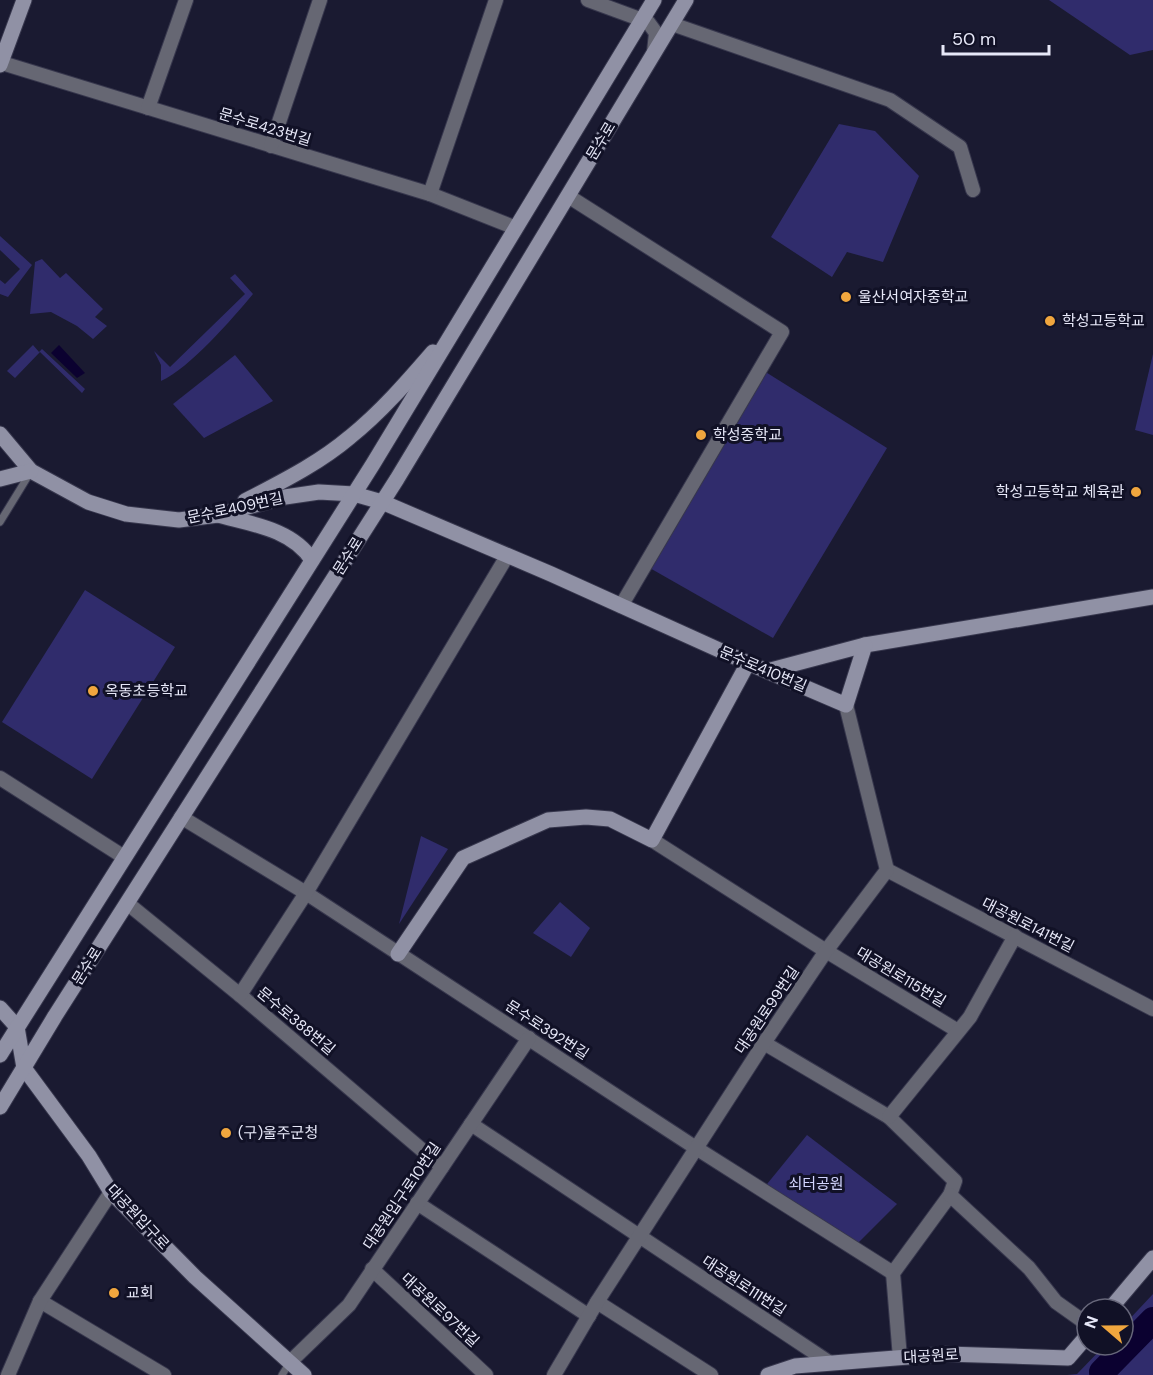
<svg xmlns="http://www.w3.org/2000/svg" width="1153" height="1375" font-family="'DM Sans','Noto Sans KR',sans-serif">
  <rect width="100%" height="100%" fill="#1a1a31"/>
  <g fill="#302c6c">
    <path d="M1049,0H1153V50L1130,55Z"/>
    <path d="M839,124L875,131L919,176L883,262L847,252L832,277L771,237Z"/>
    <path d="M0,236L32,265L8,297L0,294V280L5,284L20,269L0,250Z"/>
    <path d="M42,259L60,278L66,273L103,309L95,317L107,326L93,339L77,326L51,312L30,314L35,262Z"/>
    <path d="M235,274L253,294C232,319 190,368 161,381V365L154,351L170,367L245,294L230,278Z"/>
    <path d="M33,345L39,352L42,349L85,389L82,393L40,352L15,378L7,371Z"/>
    <path d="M1153,354V435L1135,430Z"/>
    <path d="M235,355L273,401L204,438L173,404Z"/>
    <path d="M764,371L887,448L773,638L648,567Z"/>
    <path d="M85,590L175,647L92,779L2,722Z"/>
    <path d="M421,836L448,849L399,924Z"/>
    <path d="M560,902L590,928L571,957L533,933Z"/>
    <path d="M807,1135L897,1204L854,1247L763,1189Z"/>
    <path d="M1153,1294V1375H1067L1077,1374L1105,1345H1123V1326Z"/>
  </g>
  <path fill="#0b0130" d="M59,345L85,373L77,378L51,353Z"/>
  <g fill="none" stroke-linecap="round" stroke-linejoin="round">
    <path stroke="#0b0130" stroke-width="26" d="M1102,1372L1153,1320"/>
    <defs>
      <g id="lane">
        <path d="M0,522L30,473"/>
        <path d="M282,1375L290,1362"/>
      </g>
      <g id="street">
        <path d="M588,0L648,22L656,33L654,52"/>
        <path d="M672,24L890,100L960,147L973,190"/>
        <path d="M2,63L430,194L516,228"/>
        <path d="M148,108L186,0"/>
        <path d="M271,146L320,0"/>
        <path d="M430,194L496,0"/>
        <path d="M568,196L782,332L621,606"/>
        <path d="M0,778L124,857"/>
        <path d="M181,817L306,893L696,1148L893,1273"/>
        <path d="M652,840L826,951L958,1031"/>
        <path d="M887,870L1153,1009"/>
        <path d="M127,903L240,995L442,1167"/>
        <path d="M240,995L306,893L507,556"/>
        <path d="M764,1043L889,1117L955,1181L950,1195L893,1273L900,1358"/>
        <path d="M889,1117L970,1017L1015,936"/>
        <path d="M471,1124L830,1363"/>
        <path d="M950,1195L1029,1268L1056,1302L1087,1324"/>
        <path d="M417,1203L589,1316"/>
        <path d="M372,1269L486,1375"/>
        <path d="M40,1301L164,1375"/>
        <path d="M597,1302L711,1375"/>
        <path d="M290,1362L349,1305L529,1038"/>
        <path d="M8,1375L40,1301L111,1192"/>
        <path d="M554,1375L597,1302L764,1043L826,951L887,870L846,705"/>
      </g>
      <g id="secondary">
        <path d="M0,65L24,0"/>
        <path d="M0,434L31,471L88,502L126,514L179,520L218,515L285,497L319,492L354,494L382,502L551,574L748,663L846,705L865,645L1153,597"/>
        <path d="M0,479L31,471"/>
        <path d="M245,501C281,482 318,464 350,437C381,412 407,382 433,352"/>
        <path d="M218,515C251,524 292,529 312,560"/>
        <path d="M767,671L865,645"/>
        <path d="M398,954L463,858L548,820L586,817L610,819L652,840L748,663"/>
        <path d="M0,1008L17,1027"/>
        <path d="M17,1027L24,1068L89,1156L111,1192L195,1277L304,1375"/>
        <path d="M0,1055L373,464L654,0"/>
        <path d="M0,1107L55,1016L397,479L686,0"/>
        <path d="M1110,1309L1153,1258"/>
        <path d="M768,1375L795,1366L946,1354L1068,1358L1087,1336"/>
      </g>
    </defs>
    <use href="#lane" stroke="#37374d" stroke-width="9"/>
    <use href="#street" stroke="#37374d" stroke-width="16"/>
    <use href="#secondary" stroke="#37374d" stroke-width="17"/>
    <use href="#lane" stroke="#666773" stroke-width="7"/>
    <use href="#street" stroke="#666773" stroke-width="14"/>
    <use href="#secondary" stroke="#9091a5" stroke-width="15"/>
  </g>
  <g fill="#f0a63e" stroke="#111126" stroke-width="2">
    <circle cx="846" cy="297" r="6"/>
    <circle cx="1050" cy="321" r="6"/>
    <circle cx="701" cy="435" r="6"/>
    <circle cx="1136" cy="492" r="6"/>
    <circle cx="93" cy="691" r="6"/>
    <circle cx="226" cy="1133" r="6"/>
    <circle cx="114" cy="1293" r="6"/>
  </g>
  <g text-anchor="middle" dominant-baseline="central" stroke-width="6" stroke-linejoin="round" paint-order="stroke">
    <g font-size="15" fill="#e7e8f8" stroke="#111126">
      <text transform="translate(265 127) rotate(17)">문수로423번길</text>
      <text transform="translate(601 141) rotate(-59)">문수로</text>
      <text transform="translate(235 508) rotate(-12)">문수로409번길</text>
      <text transform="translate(348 556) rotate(-58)">문수로</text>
      <text transform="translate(763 669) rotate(23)">문수로410번길</text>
      <text transform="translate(1028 925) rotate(27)">대공원로141번길</text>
      <text transform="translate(87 966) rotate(-58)">문수로</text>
      <text transform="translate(901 977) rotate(31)">대공원로115번길</text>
      <text transform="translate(767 1010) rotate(-56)">대공원로99번길</text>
      <text transform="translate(296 1021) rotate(40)">문수로388번길</text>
      <text transform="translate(547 1030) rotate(33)">문수로392번길</text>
      <text transform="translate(402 1196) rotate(-56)">대공원입구로10번길</text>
      <text transform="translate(138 1217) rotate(47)">대공원입구로</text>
      <text transform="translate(744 1286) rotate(33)">대공원로111번길</text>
      <text transform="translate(440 1310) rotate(43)">대공원로97번길</text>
      <text transform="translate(931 1356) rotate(-3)">대공원로</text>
    </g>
    <g font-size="15" fill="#e7e8f8" stroke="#111126" text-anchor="start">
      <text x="858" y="297">울산서여자중학교</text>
      <text x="1062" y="321">학성고등학교</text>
      <text x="713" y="435">학성중학교</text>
      <text x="1124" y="492" text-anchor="end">학성고등학교 체육관</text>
      <text x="105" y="691">옥동초등학교</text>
      <text x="238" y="1133">(구)울주군청</text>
      <text x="126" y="1293">교회</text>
    </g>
    <g font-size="15" fill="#d2d5fe" stroke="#111126">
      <text x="816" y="1184">쇠터공원</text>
    </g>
  </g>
  <g transform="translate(1105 1327) rotate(290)"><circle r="28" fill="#111126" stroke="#67677a" stroke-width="1.5"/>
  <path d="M0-4.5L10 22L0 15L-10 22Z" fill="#f0a63e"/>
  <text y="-9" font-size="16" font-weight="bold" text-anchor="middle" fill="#e7e8f8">N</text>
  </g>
  <path d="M943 45v9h106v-9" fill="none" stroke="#e7e8f8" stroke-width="3"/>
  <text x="952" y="45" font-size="18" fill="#e7e8f8" stroke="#111126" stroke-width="4.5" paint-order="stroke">50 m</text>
</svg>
